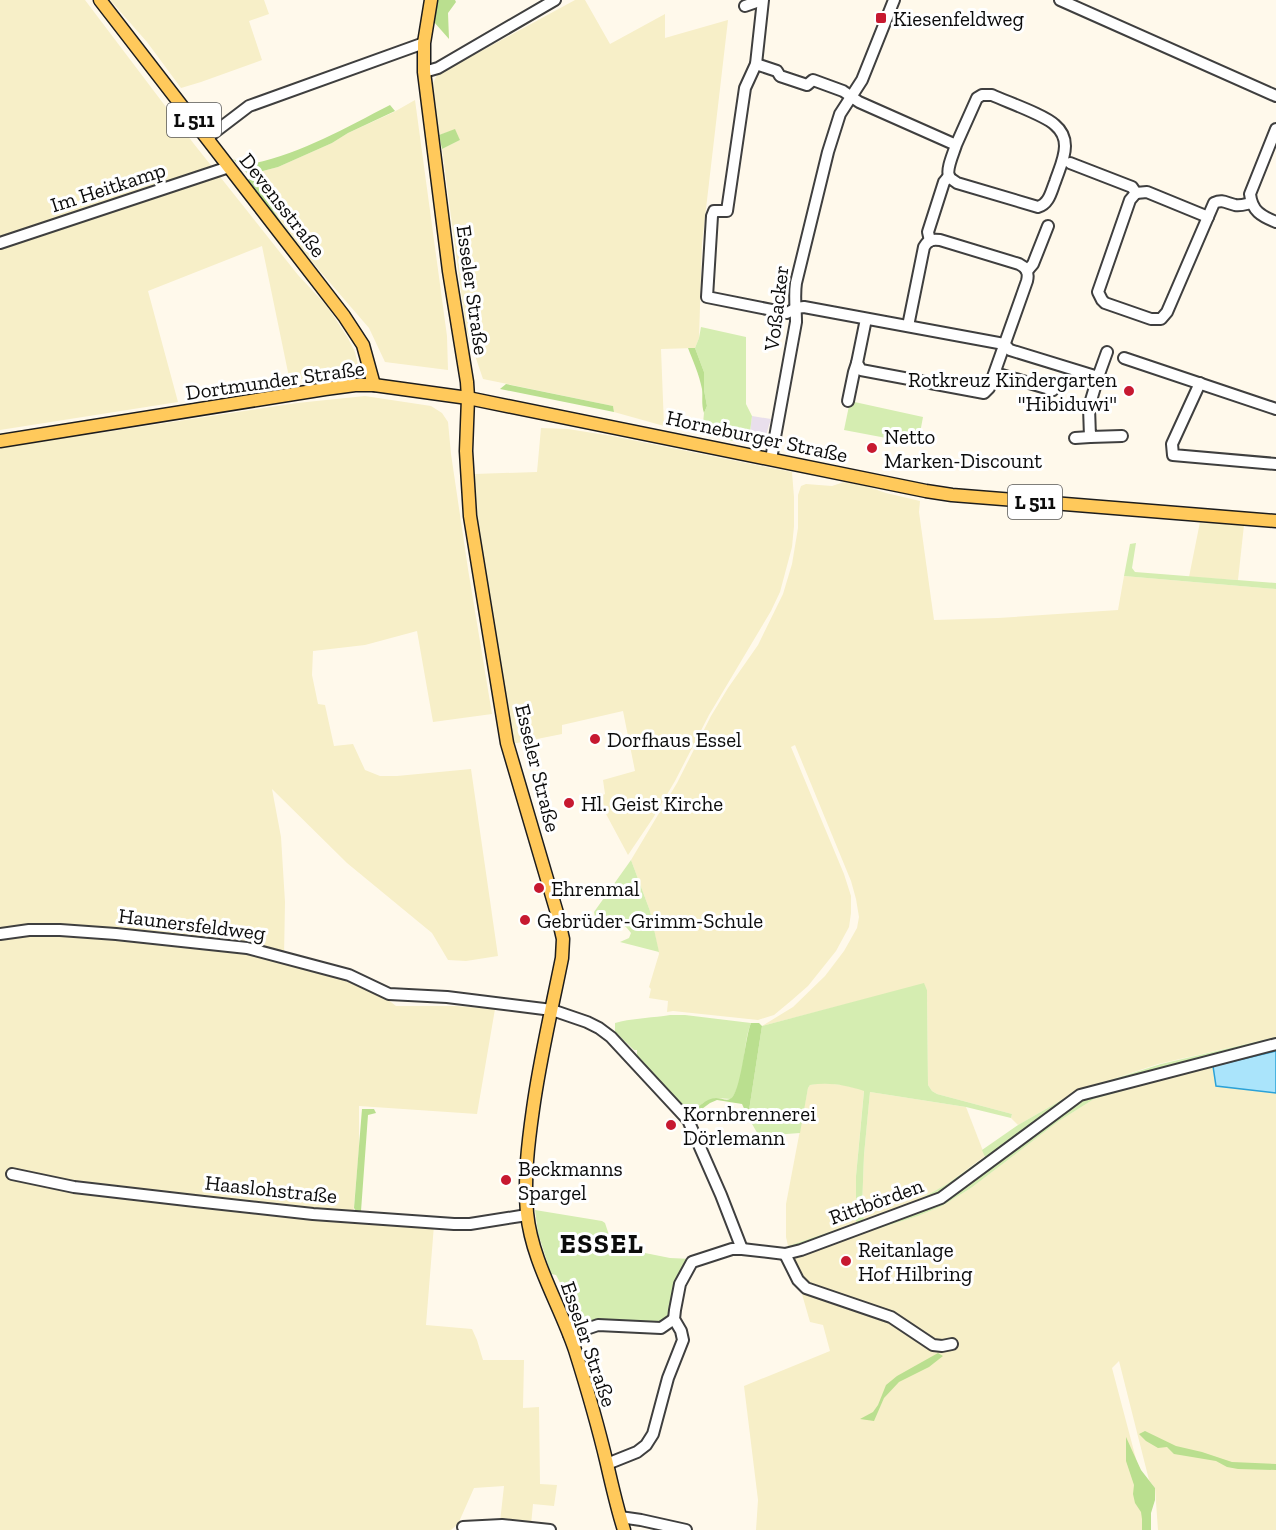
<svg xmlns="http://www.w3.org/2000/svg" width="1276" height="1530" font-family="'Zilla Slab',serif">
  <rect width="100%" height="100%" fill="#fff9eb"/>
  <path fill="#e9dfec" d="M752,416L771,419L766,435L750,432Z"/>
  <g fill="#f7efc8">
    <path d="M0,0H85L194,144L298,275L327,306L348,338L355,352L358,365L357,368L327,373L290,382L262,246L148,291L178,402L0,430Z"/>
    <path d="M110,0H264L269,14L249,21L262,60L201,82L181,88L147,42Z"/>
    <path d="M575,0H585L610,44L665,14V38L728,20L702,243L699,338L695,348L661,349L664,426L614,412L613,406L483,379L466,329L442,149L460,140L455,130L439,135L433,83L437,75Z"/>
    <path d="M415,100L447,336L448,370L385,362L369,328L306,255L280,221L253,178L259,172L278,167L332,143L348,133L394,112Z"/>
    <path d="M365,396L431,406L442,413L448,422L451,454L468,569L492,714L433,722L417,631L365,645L313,651L312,675L318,704L325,705L334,746L353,744L365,770L380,776H397L471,769L498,956L466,961L448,960L432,933L347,863L272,789L281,837L285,902L284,957L382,995L396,1006H456L495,1009L477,1114L359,1106V1148L353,1217L434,1225L426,1325L472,1329L477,1340L483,1360H524L523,1408L539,1407L540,1484L557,1485L554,1506L533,1504L531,1525L500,1522L504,1486L474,1488L458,1524L451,1530H0V448L297,403Z"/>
    <path d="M541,428L568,429L612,436L792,472L794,497V526L792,547L780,592L771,611L709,715L675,781L653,818L628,855L606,814L601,796L605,794L603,780L635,771L623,711L562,725V734L512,744L478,532L474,487V474L537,472Z"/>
    <path d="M844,482L866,486L886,493L920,501L919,512L934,620L998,618L1118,610L1124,576L1276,589V1037L1158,1064L1077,1091L1018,1125L1011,1118L1012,1114L937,1094L932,1091L928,1085L927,990L924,984L762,1026L793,1007L825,976L844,951L857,928L859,917L856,899L851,881L795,745L791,747L844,874L851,896V913L849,927L836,951L808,986L792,1000L774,1015L758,1020L673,1011L667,1012L668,1001L649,998L651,989L649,987L659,954L650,911L631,860L677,783L711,716L728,688L758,645L783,594L792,564L798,528V495L801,486L806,484L832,486Z"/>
    <path d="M1200,522L1244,525L1238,580L1189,577Z"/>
    <path d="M1276,1050V1530H1158L1155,1488L1149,1480L1119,1361L1112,1368L1140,1474L1151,1530H756L758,1500L744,1386L830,1351L823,1325L810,1322L791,1256L918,1216L942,1206L971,1188L1059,1121L1094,1099L1217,1064Z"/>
    <path d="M822,1083L844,1085L864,1090L856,1176V1223L788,1246L786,1237V1204L808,1088L810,1085Z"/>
    <path d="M870,1092L966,1107L985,1156L947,1184L906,1207L864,1221L862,1208L864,1155Z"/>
  </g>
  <g fill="#d5edb1">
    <path d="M701,327L746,337V404L752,416L750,432L766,435C764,439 764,441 760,443C753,447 713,436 702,434L704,413L707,406L704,390V372L695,348L699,338Z"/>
    <path d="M850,401L923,417L918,444L844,430Z"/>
    <path d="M1136,543L1132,568L1135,572L1276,583V589L1124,576L1130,544Z"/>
    <path d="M631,860L650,911L659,952L620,942L629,938L631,933C624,921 608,920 595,917L594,912Z"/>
    <path d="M924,983L927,990L928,1085L932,1091L937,1094L1012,1114L1011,1118L966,1107L870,1092L864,1155L862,1208L864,1221L906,1207L947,1184L985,1157L982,1150L1018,1125L1079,1090L1161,1064L1276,1037V1050L1217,1064L1094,1099L1059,1121L971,1188L942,1206L918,1216L791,1256L788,1246L856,1223V1176L864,1091C845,1085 829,1082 810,1085L808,1088L800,1133L759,1136L748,1117L762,1026Z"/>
    <path d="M670,1015H685L751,1023C742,1044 746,1082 731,1099L716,1098L703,1103L689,1115L637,1055V1050H634L615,1032V1023C633,1018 652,1018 670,1015Z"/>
    <path d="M535,1210L602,1221L605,1223L614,1250H630L670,1258L692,1259L673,1293L668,1316L662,1322L655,1324L594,1321L581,1325L578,1324C567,1309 565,1290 556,1275L551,1274L538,1233Z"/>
  </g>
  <g fill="#badf8f">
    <path d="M438,0H455L456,2L448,13L449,39L434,22Z"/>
    <path d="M390,105L395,111L348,133L332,143L278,167L259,172L252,177L280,221L306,255H303L247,180L252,178L233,159L245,165C297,156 343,129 390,105Z"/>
    <path d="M455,129L460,140L442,149L439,135Z"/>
    <path d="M688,348H695L704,372V390L707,406L704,413C701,404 703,397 702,389C699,374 693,361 688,348Z"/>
    <path d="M506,384L613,406L614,412L500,389Z"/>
    <path d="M751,1023H759L762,1026L748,1117L742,1104L717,1100L710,1103L691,1117L689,1115C696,1109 706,1098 716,1098C721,1098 726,1101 730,1099C741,1095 745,1036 751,1023Z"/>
    <path d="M362,1109H374L376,1113L368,1115L361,1211L380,1213L386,1217L358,1214L354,1208Z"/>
    <path d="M938,1353L943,1356L929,1367L899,1382L884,1398L874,1421L860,1419L873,1412L878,1405L886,1385L897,1376Z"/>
    <path d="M1145,1431L1176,1446L1202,1452L1232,1462L1276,1464V1470L1238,1469L1227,1467L1216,1461L1174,1454L1167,1447L1158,1448L1146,1441L1139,1434Z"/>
    <path d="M1126,1437L1141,1470L1155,1488V1500L1151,1513V1530H1142V1519L1141,1512L1135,1503L1133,1494L1134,1485L1126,1461Z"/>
  </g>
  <path fill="#aae4fb" stroke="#2ba2d8" stroke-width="1.5" d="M1276,1051V1093L1216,1086L1213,1066Z"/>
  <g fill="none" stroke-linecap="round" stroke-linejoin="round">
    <defs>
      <g id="minor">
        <path d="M763,0L756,64L745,88L727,211H714L712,216L707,297L787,313L796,308L804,307L1004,344"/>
        <path d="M1060,0L1276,96"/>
        <path d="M745,6L762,0"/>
        <path d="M756,64L777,71L780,76L807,85L813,80L843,91L859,102L956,145L977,98L982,95H992C1007,102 1045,115 1055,125C1061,130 1065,138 1065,146C1065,158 1059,170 1055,182C1051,192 1049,204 1038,207L957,183C955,181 950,179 949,176C946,169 954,152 956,145"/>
        <path d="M424,72L438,68L555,0"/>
        <path d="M1276,129L1250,194C1252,211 1261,216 1276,222"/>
        <path d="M207,138L249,106L424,43"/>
        <path d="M1070,163L1132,187L1136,193L1130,200L1098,292L1102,300L1105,303L1151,319H1161L1167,312L1214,203C1223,199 1226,203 1235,205C1241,206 1246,204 1251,203"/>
        <path d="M1136,193L1147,192L1208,217"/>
        <path d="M930,241L928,232L944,182L949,176"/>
        <path d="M0,243L229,167"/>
        <path d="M1027,271L1033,264L1048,226"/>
        <path d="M866,319L857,363L861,370L984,393L989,388L1027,281C1029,273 1027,268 1019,264L940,240C932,239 928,240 924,247L908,326"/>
        <path d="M1004,344L1010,350L1098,377L1107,352"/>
        <path d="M1124,358L1276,409"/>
        <path d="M995,373L1053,390"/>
        <path d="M1098,377L1089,407L1090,437L1122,436"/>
        <path d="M1200,383L1172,444L1173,455L1276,464"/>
        <path d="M848,401L854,372L857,363"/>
        <path d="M1075,438L1090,437"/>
        <path d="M771,459L796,322C796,309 794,296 796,283L828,152L840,114L862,80L894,0"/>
        <path d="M0,934L29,930H60L116,934L247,948L349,975L389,994L447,997L552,1010L587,1022L599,1028L611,1037L688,1120L721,1195L742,1249"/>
        <path d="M12,1174L74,1187L195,1201L313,1214L454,1224H470L527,1215"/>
        <path d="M785,1254L798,1280L806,1288L891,1317L933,1345L942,1346L952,1344"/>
        <path d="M569,1335L598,1325L661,1328L674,1319"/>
        <path d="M607,1464L637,1452L646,1445L653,1434L668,1378L683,1340L681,1331L674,1319L675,1310L680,1284L692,1262L732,1249H742L785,1254L801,1250L941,1198L1080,1095L1276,1044"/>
        <path d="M620,1517L641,1520L686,1530"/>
        <path d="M463,1527L502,1525L550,1530"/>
      </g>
      <g id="major">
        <path d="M100,0L344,316L363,345L374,385"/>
        <path d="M431,0L424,43V72L449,271L467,382L468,398L466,451L470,516L507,743L557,913L563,939L562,958C552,1008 540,1058 533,1109C528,1144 524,1178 527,1213C532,1262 560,1305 575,1350C587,1388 598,1426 607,1464C612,1486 617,1508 624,1530"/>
        <path d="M0,441L325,389L355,385H374L468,398L926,491L952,495L1276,521"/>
      </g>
    </defs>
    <use href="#minor" stroke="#3f3f3f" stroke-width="14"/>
    <use href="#major" stroke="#1d1d1d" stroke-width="15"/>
    <use href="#minor" stroke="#fff" stroke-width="10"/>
    <use href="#major" stroke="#ffc95b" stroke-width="12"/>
  </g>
  <g fill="#c71930" stroke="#fff" stroke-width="2">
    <rect x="875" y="12" width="12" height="12" rx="3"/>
    <circle cx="1129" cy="391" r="6"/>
    <circle cx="872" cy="448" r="6"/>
    <circle cx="595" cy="739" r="6"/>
    <circle cx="569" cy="803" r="6"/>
    <circle cx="539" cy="888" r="6"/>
    <circle cx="525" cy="920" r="6"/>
    <circle cx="671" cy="1125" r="6"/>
    <circle cx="506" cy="1180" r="6"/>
    <circle cx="846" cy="1261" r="6"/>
  </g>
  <g text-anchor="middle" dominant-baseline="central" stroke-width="6" stroke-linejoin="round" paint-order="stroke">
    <g fill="#fff" stroke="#555" stroke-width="1.5">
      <rect x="167" y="103" width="54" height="34" rx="4.5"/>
      <rect x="1008" y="485" width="54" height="34" rx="4.5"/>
    </g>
    <g font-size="20" font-weight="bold" fill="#0c0c0c">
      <text x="194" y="120">L 511</text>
      <text x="1035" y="502">L 511</text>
    </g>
    <g font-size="21" fill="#0c0c0c" stroke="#fff" text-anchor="start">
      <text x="893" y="18">Kiesenfeldweg</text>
      <text x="1117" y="379" text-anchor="end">Rotkreuz Kindergarten<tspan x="1117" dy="24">"Hibiduwi"</tspan></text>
      <text x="884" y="436">Netto<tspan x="884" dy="24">Marken-Discount</tspan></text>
      <text x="607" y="739">Dorfhaus Essel</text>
      <text x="581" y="803">Hl. Geist Kirche</text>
      <text x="551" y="888">Ehrenmal</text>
      <text x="537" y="920">Gebrüder-Grimm-Schule</text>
      <text x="683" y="1113">Kornbrennerei<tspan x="683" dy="24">Dörlemann</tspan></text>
      <text x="518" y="1168">Beckmanns<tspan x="518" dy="24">Spargel</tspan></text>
      <text x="858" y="1249">Reitanlage<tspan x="858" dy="24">Hof Hilbring</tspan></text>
    </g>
    <g font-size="21" fill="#0c0c0c" stroke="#fff">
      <text transform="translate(108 187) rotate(-18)">Im Heitkamp</text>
      <text transform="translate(283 205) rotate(52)">Devensstraße</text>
      <text transform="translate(473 290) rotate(82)">Esseler Straße</text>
      <text transform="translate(776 308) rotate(-83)">Voßacker</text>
      <text transform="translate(275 380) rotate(-8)">Dortmunder Straße</text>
      <text transform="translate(757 436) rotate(12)">Horneburger Straße</text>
      <text transform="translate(538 768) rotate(76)">Esseler Straße</text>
      <text transform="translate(192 924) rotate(7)">Haunersfeldweg</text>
      <text transform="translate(271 1189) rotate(6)">Haaslohstraße</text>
      <text transform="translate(876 1201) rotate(-20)">Rittbörden</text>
      <text transform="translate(589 1344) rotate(71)">Esseler Straße</text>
    </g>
    <g font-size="27" font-weight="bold" letter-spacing="1.5" fill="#0c0c0c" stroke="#fff">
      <text x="602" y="1244">ESSEL</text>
    </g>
  </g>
</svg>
